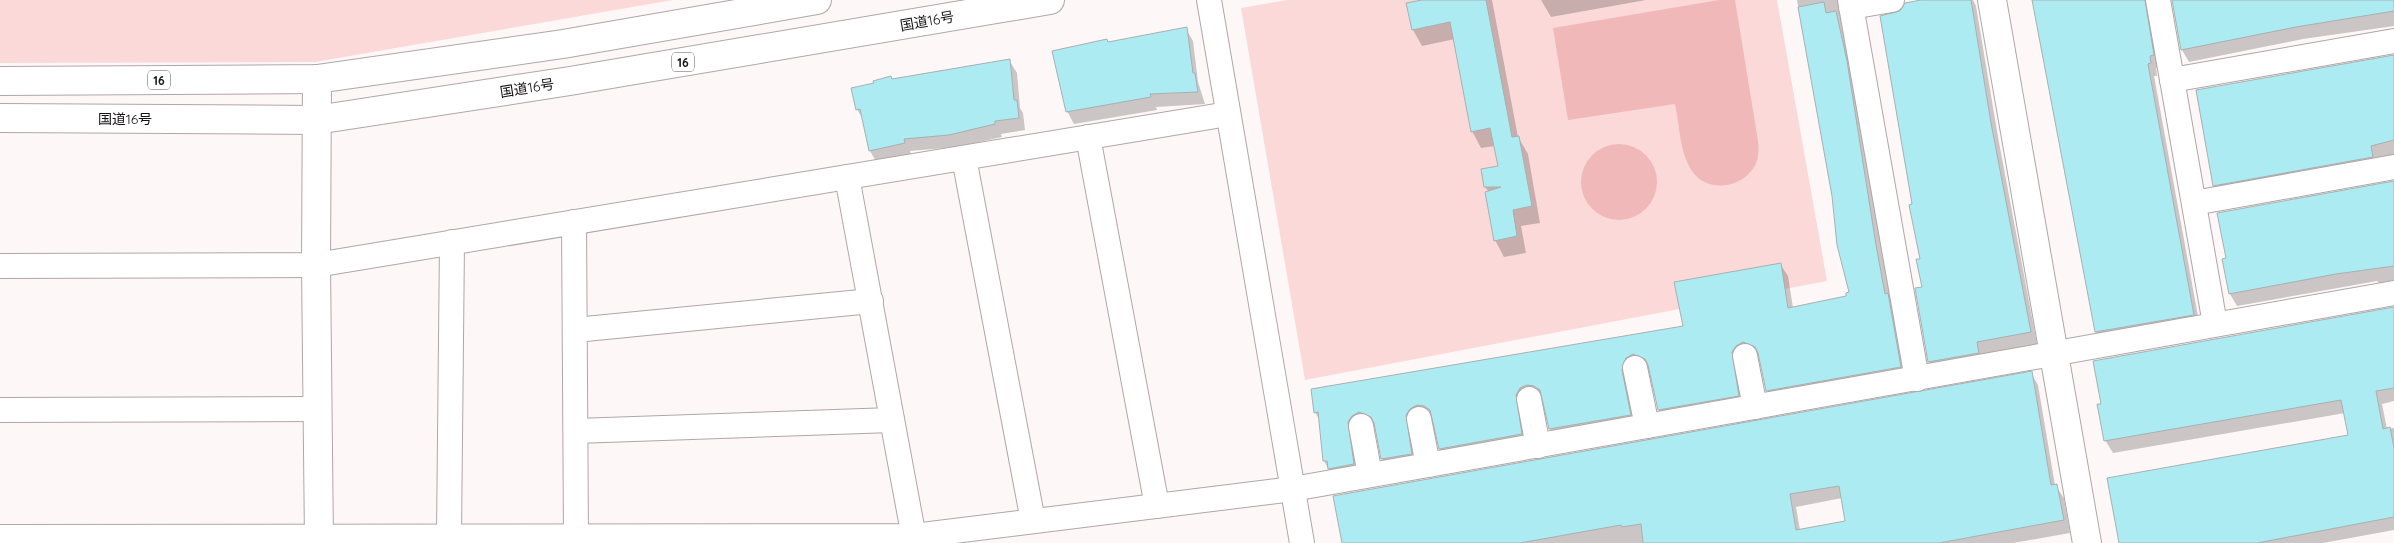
<svg xmlns="http://www.w3.org/2000/svg" width="2394" height="543" font-family="Quicksand,'Noto Sans JP',sans-serif">
  <rect width="100%" height="100%" fill="#fef7f7"/>
  <g fill="#fbd9d9">
    <path d="M0,0H673L315,62L0,63Z"/>
    <path d="M1287,0H1777L1827,281L1305,380L1241,8Z"/>
  </g>
  <g fill="#f0b8b8">
    <path d="M1719,0H1735L1758,141C1759,151 1759,162 1752,170C1738,189 1706,192 1692,171C1679,151 1680,126 1675,104L1568,120L1553,28Z"/>
    <circle cx="1619" cy="182" r="38"/>
  </g>
  <g fill="#0003" fill-rule="evenodd">
    <path d="M1428,0H1492L1518,137L1528,154L1540,223L1521,226L1526,253L1504,257L1495,240L1489,192L1485,187L1499,168L1495,146L1481,148L1472,131L1455,39L1422,46L1413,30L1408,4Z"/>
    <path d="M1541,0H1646L1551,17Z"/>
    <path d="M1797,0H1838L1853,74L1883,259L1891,300L1894,307L1907,379L1774,403L1767,390L1761,358L1750,354L1745,408L1666,422L1659,410L1651,370L1640,367L1637,427L1557,441L1550,429L1543,399L1534,398L1528,447L1447,461L1440,449L1432,418H1424L1418,466L1389,471L1382,459L1377,428L1367,424L1360,477L1331,473L1324,461L1320,421L1315,412L1685,327L1780,264L1788,276L1793,308L1848,297L1850,293L1833,195Z"/>
    <path d="M1928,0H1973L1976,6L1998,137L2037,344L1983,354L1985,365L1936,374L1929,362L1921,260L1914,205L1901,12Z"/>
    <path d="M2033,0H2160V68H2156L2157,76H2154L2200,327L2103,344L2096,332Z"/>
    <path d="M2172,0H2394V26L2303,39L2189,62L2182,50Z"/>
    <path d="M1186,29L1193,41L1198,82L1205,104L1156,107L1157,110L1074,124L1067,111Z"/>
    <path d="M2394,56V155L2377,158L2379,169L2221,198L2214,185Z"/>
    <path d="M1009,60L1017,73L1020,108L1023,113L1025,130L1001,134L1002,137L956,147L910,151L911,155L877,163L870,151L864,121L857,109L892,80Z"/>
    <path d="M2394,182V280L2379,283L2377,281L2237,306L2230,294L2223,260Z"/>
    <path d="M2394,308V401L2382,404L2387,429L2394,428V530L2323,543H2119L2350,436L2345,413L2113,453L2105,440Z"/>
    <path d="M2031,373L2038,385L2055,485L2064,498L2070,533L2013,543H1343ZM1842,498L1847,522L1800,530L1796,507Z"/>
  </g>
  <g fill="#acebf2" stroke="#a8b0b1" fill-rule="evenodd">
    <path d="M1422,0H1486L1512,137L1519,136L1532,206L1513,210L1517,236L1494,241L1485,192L1501,187H1484L1481,169L1498,166L1490,128L1471,132L1450,22L1412,30L1406,3Z"/>
    <path d="M1921,0H1971L1991,123L2031,332L1977,342L1979,353L1928,362L1915,288L1922,287L1916,259H1920L1909,205L1912,204L1880,16L1900,11L1905,3Z"/>
    <path d="M2032,0H2145L2154,55L2150,56L2151,63L2148,64L2194,315L2095,332Z"/>
    <path d="M2172,0H2394V11L2296,27L2181,50Z"/>
    <path d="M1824,2L1826,13L1836,11L1847,61L1876,245L1885,294L1888,293L1901,367L1766,391L1758,353L1755,347L1743,342L1736,346L1732,352L1739,396L1658,410L1648,365L1645,359L1633,354L1626,358L1622,370L1631,415L1549,429L1540,390L1534,386L1527,385L1520,388L1516,395L1522,434L1439,449L1430,410L1424,406L1417,405L1410,409L1406,415L1412,454L1381,459L1374,423L1371,417L1359,412L1352,416L1348,422L1354,464L1328,469L1327,461H1323L1318,412L1314,413L1311,389L1683,326L1674,282L1781,263L1788,308L1846,296V293L1849,292L1837,245L1832,196L1798,7Z"/>
    <path d="M1187,27L1193,73H1195L1198,92L1150,94L1151,97L1066,112L1052,51L1107,39L1108,42Z"/>
    <path d="M2394,55V140L2371,146L2373,157L2213,186L2196,90Z"/>
    <path d="M1010,59L1014,100H1017L1019,118L995,121V124L949,135L904,139L905,143L869,151L860,109L856,110L851,88L874,83L873,81L891,76L892,79Z"/>
    <path d="M2394,181V266L2336,274L2229,294L2222,259L2226,258L2217,213Z"/>
    <path d="M2394,307V388L2376,391L2383,429L2390,427L2394,448V517L2257,543H2119L2107,478L2348,435L2341,400L2104,441L2097,404H2101L2093,361Z"/>
    <path d="M2032,371L2051,485L2057,484L2064,520L1939,543H1643L1641,524L1622,527L1621,525L1520,543H1342L1333,496ZM1839,486L1845,521L1796,530L1790,494Z"/>
  </g>
  <g fill="none" stroke-linecap="round" stroke-linejoin="round">
    <defs>
      <g id="minor">
        <path d="M1209,0L1302,543"/>
        <path d="M1850,0L1917,379"/>
        <path d="M2158,0L2215,324"/>
        <path d="M1851,7L1892,0"/>
        <path d="M2172,80L2394,41"/>
        <path d="M1088,137L1157,506"/>
        <path d="M964,158L1033,521"/>
        <path d="M847,177L915,543"/>
        <path d="M2194,203L2394,167"/>
        <path d="M574,222L576,536"/>
        <path d="M0,266L316,265L1228,114"/>
        <path d="M575,330L871,301"/>
        <path d="M1745,356L1755,407"/>
        <path d="M1635,368L1647,426"/>
        <path d="M1529,399L1538,446"/>
        <path d="M0,410L316,409"/>
        <path d="M1419,419L1428,465"/>
        <path d="M1361,426L1370,475"/>
        <path d="M576,431L892,420"/>
        <path d="M449,536L452,242"/>
        <path d="M0,537L914,536L1293,489L2394,293"/>
      </g>
      <g id="tertiary">
        <path d="M1992,0L2087,543"/>
        <path d="M317,79L316,265L319,543"/>
      </g>
      <g id="trunk">
        <path d="M0,81L317,79L563,44L817,0"/>
        <path d="M0,118L316,120L570,81L1050,0"/>
      </g>
    </defs>
    <use href="#minor" stroke="#afa7a7" stroke-width="26"/>
    <use href="#tertiary" stroke="#afa7a7" stroke-width="30"/>
    <use href="#trunk" stroke="#afa7a7" stroke-width="30"/>
    <use href="#minor" stroke="#fff" stroke-width="24"/>
    <use href="#tertiary" stroke="#fff" stroke-width="28"/>
    <use href="#trunk" stroke="#fff" stroke-width="28"/>
  </g>
  <g text-anchor="middle" dominant-baseline="central" stroke-width="4" stroke-linejoin="round" paint-order="stroke">
    <g fill="#fff" stroke="#5a5858" stroke-width="1">
      <rect x="672" y="52.5" width="22" height="19" rx="4"/>
      <rect x="148" y="70.5" width="22" height="19" rx="4"/>
    </g>
    <g font-size="12" font-weight="bold" fill="#141111">
      <text x="683" y="62">16</text>
      <text x="159" y="80">16</text>
    </g>
    <g font-size="14" fill="#141111" stroke="#fff">
      <text transform="translate(927 21) rotate(-10)">国道16号</text>
      <text transform="translate(527 88) rotate(-9)">国道16号</text>
      <text x="125" y="119">国道16号</text>
    </g>
  </g>
</svg>
